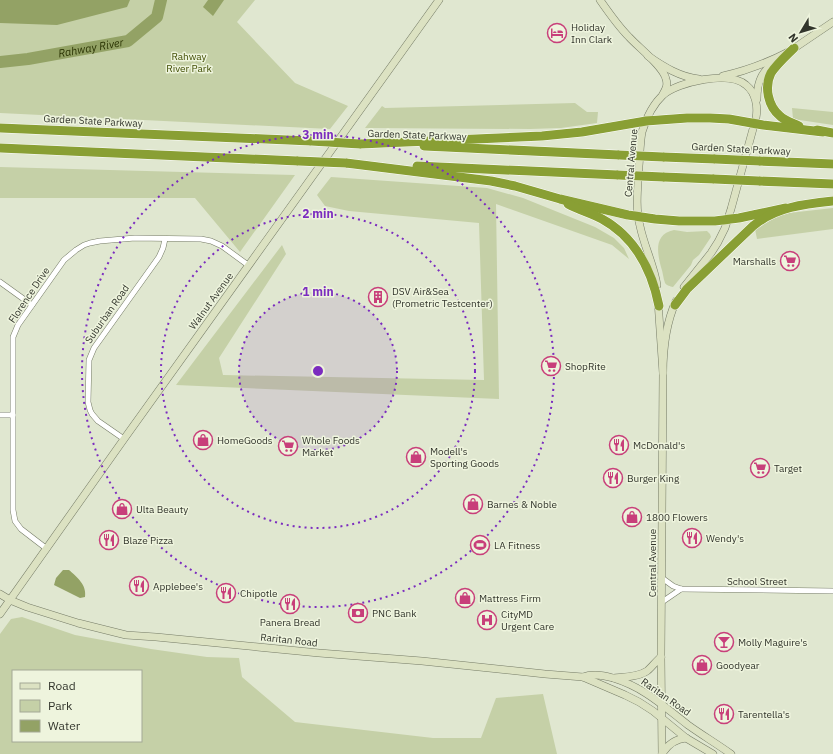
<svg xmlns="http://www.w3.org/2000/svg" width="833" height="754" font-family="'IBM Plex Sans',sans-serif">
  <rect width="100%" height="100%" fill="#e0e7d0"/>
  <g fill="#c5d0a7" fill-rule="evenodd">
    <path d="M0,0H255L237,22L295,83L348,106L330,129L0,113Z"/>
    <path d="M575,103L587,112H598L597,123L561,128L530,129L365,128L382,106L385,108Z"/>
    <path d="M792,108L833,112V125L793,119Z"/>
    <path d="M0,167L295,175L240,252L195,198H0Z"/>
    <path d="M331,177L487,188L523,198L595,227L614,238L624,248L629,259L612,245L496,204L499,399L176,385L282,245L286,254L219,358L223,375L484,380L479,223L349,211L325,206L317,195Z"/>
    <path d="M833,208V229L757,239L755,229L780,214Z"/>
    <path d="M674,230L687,232L707,231L710,234L711,237L699,255L693,260L691,265L673,287C670,286 667,286 665,283C663,278 663,272 661,267C657,252 654,234 674,230Z"/>
    <path d="M22,617L75,635L151,649L207,657L239,658L242,677L295,722L433,738H481L496,698L543,694L557,754H0V634L11,619ZM13,671H141V741H13Z"/>
  </g>
  <g fill="#93a265">
    <path d="M0,0H130L127,7L57,25L0,23Z"/>
    <path d="M208,0H224L213,16L203,7Z"/>
    <path d="M63,570H69C77,577 87,585 85,597L80,598L54,585L56,578Z"/>
  </g>
  <g fill="none" stroke-linecap="round" stroke-linejoin="round">
    <path stroke="#93a265" stroke-width="12" id="s1" d="M0,62L28,59L128,41L157,17L161,0"/>
    <defs>
      <g id="street">
        <path d="M0,282L32,305"/>
        <path d="M0,415H13"/>
        <path d="M124,439L98,421L92,414L90,410L88,402L89,360L94,348L159,257L163,248L165,239"/>
        <path d="M47,549L21,529L15,521L13,510V337L18,325L64,260L76,250L84,245L90,243L100,241L135,238L201,239L211,241L222,246L248,265"/>
        <path d="M662,578L673,586L681,589L833,591"/>
        <path d="M662,602L681,589"/>
      </g>
      <g id="secondary">
        <path d="M600,0C609,13 618,26 629,37C639,48 663,66 666,79C668,85 666,89 663,94"/>
        <path d="M790,51L833,22"/>
        <path d="M648,56C664,67 680,77 699,79"/>
        <path d="M723,76C745,71 767,63 788,52"/>
        <path d="M757,99C757,80 763,70 778,59"/>
        <path d="M657,285C654,265 644,246 640,226C635,207 638,186 639,166C640,155 640,143 642,132C646,119 652,105 663,95C678,82 729,70 746,85C756,93 758,107 756,118L731,209L725,228L718,242L711,253L684,287"/>
        <path d="M658,301L663,373"/>
        <path d="M0,594L10,600L27,607L78,623L126,635L156,637L319,653L422,661L545,674L583,677L625,695L639,702L653,711L686,738L713,754"/>
        <path d="M0,614L124,439L439,0"/>
        <path d="M583,677C593,673 603,675 613,678C645,688 662,705 688,725C702,735 717,744 731,754"/>
        <path d="M614,678C624,677 638,677 647,671C652,667 656,661 661,657"/>
        <path d="M662,754L661,657L663,373C663,349 666,323 676,301"/>
        <path d="M662,754C668,744 675,739 686,738"/>
      </g>
      <g id="highway">
        <path d="M794,48C786,56 777,64 771,73C764,87 768,106 780,116C785,121 793,123 799,126"/>
        <path d="M0,128L311,141"/>
        <path d="M817,130L833,133"/>
        <path d="M360,144L542,136L582,132L646,121L687,118H710L729,119L763,125L823,132"/>
        <path d="M424,146L619,155"/>
        <path d="M0,148L298,161"/>
        <path d="M663,157L715,159"/>
        <path d="M759,161L833,164"/>
        <path d="M346,163L491,181L515,186L560,199L628,215L655,219L679,221H715L739,218L786,208"/>
        <path d="M417,166L618,175"/>
        <path d="M663,177L714,179"/>
        <path d="M759,181L833,184"/>
        <path d="M568,204C579,210 591,213 602,219C635,237 652,271 659,306"/>
        <path d="M675,305L687,289L753,226C776,207 804,204 833,201"/>
      </g>
    </defs>
    <use href="#street" stroke="#757b66" stroke-width="6"/>
    <use href="#secondary" stroke="#757b66" stroke-width="8"/>
    <use href="#highway" stroke="#fff" stroke-width="10"/>
    <use href="#street" stroke="#fff" stroke-width="5"/>
    <use href="#secondary" stroke="#dce2c2" stroke-width="7"/>
    <use href="#highway" stroke="#899f34" stroke-width="9"/>
    <defs>
      <g id="highway-bridge">
        <path d="M311,141L360,144"/>
        <path d="M619,155L663,157"/>
        <path d="M715,159L759,161"/>
        <path d="M298,161L346,163"/>
        <path d="M618,175L663,177"/>
        <path d="M714,179L759,181"/>
      </g>
    </defs>
    <use href="#highway-bridge" stroke="#fff" stroke-width="10" stroke-linecap="butt"/>
    <use href="#highway-bridge" stroke="#899f34" stroke-width="9"/>
  </g>
  <circle cx="318" cy="371" r="79" fill="#7b2cbf" fill-opacity=".12"/>
  <g fill="none" stroke="#7b2cbf" stroke-width="2" stroke-dasharray="2 4">
    <circle cx="318" cy="371" r="79"/>
    <circle cx="318" cy="371" r="157"/>
    <circle cx="318" cy="371" r="236"/>
  </g>
  <defs>
    <symbol id="hotel-ring" viewBox="-11 -11 22 22"><circle r="9.5" fill="#eef4dd" stroke="#c83f7a" stroke-width="1.5"/><path d="M-6-4.5h1.5V1H6V5H4.5V3h-9V5H-6ZM-4 0a1.8 1.8 0 1 1 3.6 0ZM.5 0V-2.5h3Q6-2.5 6 0Z" fill="#c83f7a"/></symbol>
    <symbol id="supermarket-ring" viewBox="-11 -11 22 22"><circle r="9.5" fill="#eef4dd" stroke="#c83f7a" stroke-width="1.5"/><path d="M-6-5.5h2.5l.6 2H6L4.5 2H-2.5L-4.4-4H-6ZM-1.5 3.2a1.3 1.3 0 1 0 .1 0ZM3 3.2a1.3 1.3 0 1 0 .1 0Z" fill="#c83f7a"/></symbol>
    <symbol id="building-ring" viewBox="-11 -11 22 22"><circle r="9.5" fill="#eef4dd" stroke="#c83f7a" stroke-width="1.5"/><path d="M-4-6H4V6H1V3H-1V6H-4ZM-2.5-4.3h1.7v1.8h-1.7ZM.8-4.3h1.7v1.8H.8ZM-2.5-1h1.7V.8h-1.7ZM.8-1h1.7V.8H.8Z" fill="#c83f7a"/></symbol>
    <symbol id="shop-ring" viewBox="-11 -11 22 22"><circle r="9.5" fill="#eef4dd" stroke="#c83f7a" stroke-width="1.5"/><path d="M-5-2.5h2.3a2.7 3.5 0 0 1 5.4 0H5L5.5 6h-11ZM-1.5-2.5h3a1.5 2.3 0 0 0-3 0Z" fill="#c83f7a"/></symbol>
    <symbol id="restaurant-ring" viewBox="-11 -11 22 22"><circle r="9.5" fill="#eef4dd" stroke="#c83f7a" stroke-width="1.5"/><path d="M-5-6h1v4h1v-4h1v4h1v-4h1v5L-1.5 .5V6h-2V.5L-5-1ZM5-6V6H3V1.5H1.5Q1.5-4 5-6Z" fill="#c83f7a"/></symbol>
    <symbol id="stadium-ring" viewBox="-11 -11 22 22"><circle r="9.5" fill="#eef4dd" stroke="#c83f7a" stroke-width="1.5"/><path d="M0-5a6.5 5 0 1 0 0 10a6.5 5 0 1 0 0-10ZM-3.5-1.8h7v3.6h-7Z" fill="#c83f7a"/></symbol>
    <symbol id="bank-ring" viewBox="-11 -11 22 22"><circle r="9.5" fill="#eef4dd" stroke="#c83f7a" stroke-width="1.5"/><path d="M-6-4H6V4H-6ZM0-2.3a2.3 2.3 0 1 0 0 4.6a2.3 2.3 0 1 0 0-4.6Z" fill="#c83f7a"/></symbol>
    <symbol id="hospital-ring" viewBox="-11 -11 22 22"><circle r="9.5" fill="#eef4dd" stroke="#c83f7a" stroke-width="1.5"/><path d="M-5-5h3v3.5h4V-5h3V5h-3V1.5h-4V5h-3Z" fill="#c83f7a"/></symbol>
    <symbol id="bar-ring" viewBox="-11 -11 22 22"><circle r="9.5" fill="#eef4dd" stroke="#c83f7a" stroke-width="1.5"/><path d="M-6-5H6L.8 .8V4.5H3.5V6h-7V4.5H-.8V.8Z" fill="#c83f7a"/></symbol>
  </defs>
  <g fill-rule="evenodd">
    <use href="#hotel-ring" x="546" y="22" width="22" height="22"/>
    <use href="#supermarket-ring" x="779" y="250" width="22" height="22"/>
    <use href="#building-ring" x="367" y="286" width="22" height="22"/>
    <use href="#supermarket-ring" x="540" y="355" width="22" height="22"/>
    <use href="#shop-ring" x="192" y="429" width="22" height="22"/>
    <use href="#restaurant-ring" x="608" y="434" width="22" height="22"/>
    <use href="#supermarket-ring" x="277" y="435" width="22" height="22"/>
    <use href="#shop-ring" x="405" y="446" width="22" height="22"/>
    <use href="#supermarket-ring" x="749" y="457" width="22" height="22"/>
    <use href="#restaurant-ring" x="602" y="467" width="22" height="22"/>
    <use href="#shop-ring" x="462" y="493" width="22" height="22"/>
    <use href="#shop-ring" x="111" y="498" width="22" height="22"/>
    <use href="#shop-ring" x="621" y="506" width="22" height="22"/>
    <use href="#restaurant-ring" x="681" y="527" width="22" height="22"/>
    <use href="#restaurant-ring" x="98" y="529" width="22" height="22"/>
    <use href="#stadium-ring" x="469" y="534" width="22" height="22"/>
    <use href="#restaurant-ring" x="128" y="575" width="22" height="22"/>
    <use href="#restaurant-ring" x="215" y="582" width="22" height="22"/>
    <use href="#shop-ring" x="454" y="587" width="22" height="22"/>
    <use href="#restaurant-ring" x="279" y="593" width="22" height="22"/>
    <use href="#bank-ring" x="347" y="602" width="22" height="22"/>
    <use href="#hospital-ring" x="476" y="609" width="22" height="22"/>
    <use href="#bar-ring" x="713" y="631" width="22" height="22"/>
    <use href="#shop-ring" x="691" y="654" width="22" height="22"/>
    <use href="#restaurant-ring" x="713" y="703" width="22" height="22"/>
  </g>
  <g text-anchor="middle" dominant-baseline="central" stroke-width="3" stroke-linejoin="round" paint-order="stroke">
    <g font-size="10" fill="#32352c" stroke="#eef4dd" text-anchor="start">
      <text x="571" y="27">Holiday<tspan x="571" dy="12">Inn Clark</tspan></text>
      <text x="776" y="261" text-anchor="end">Marshalls</text>
      <text x="392" y="291">DSV Air&amp;Sea<tspan x="392" dy="12">(Prometric Testcenter)</tspan></text>
      <text x="565" y="366">ShopRite</text>
      <text x="217" y="440">HomeGoods</text>
      <text x="302" y="440">Whole Foods<tspan x="302" dy="12">Market</tspan></text>
      <text x="633" y="445">McDonald's</text>
      <text x="430" y="451">Modell's<tspan x="430" dy="12">Sporting Goods</tspan></text>
      <text x="774" y="468">Target</text>
      <text x="627" y="478">Burger King</text>
      <text x="487" y="504">Barnes &amp; Noble</text>
      <text x="136" y="509">Ulta Beauty</text>
      <text x="646" y="517">1800 Flowers</text>
      <text x="706" y="538">Wendy's</text>
      <text x="123" y="540">Blaze Pizza</text>
      <text x="494" y="545">LA Fitness</text>
      <text x="153" y="586">Applebee's</text>
      <text x="240" y="593">Chipotle</text>
      <text x="479" y="598">Mattress Firm</text>
      <text x="372" y="613">PNC Bank</text>
      <text x="501" y="614">CityMD<tspan x="501" dy="12">Urgent Care</tspan></text>
      <text x="290" y="622" text-anchor="middle">Panera Bread</text>
      <text x="738" y="642">Molly Maguire's</text>
      <text x="716" y="665">Goodyear</text>
      <text x="738" y="714">Tarentella's</text>
    </g>
    <g font-size="10" fill="#3e4b00" stroke="#eef4dd">
      <text x="189" y="56">Rahway<tspan x="189" dy="12">River Park</tspan></text>
    </g>
    <g font-size="10" fill="#32352c" stroke="#eef4dd">
      <text transform="translate(93 121) rotate(3)">Garden State Parkway</text>
      <text transform="translate(417 135) rotate(2)">Garden State Parkway</text>
      <text transform="translate(741 149) rotate(3)">Garden State Parkway</text>
      <text transform="translate(631 163) rotate(-85)">Central Avenue</text>
      <text transform="translate(29 295) rotate(-56)">Florence Drive</text>
      <text transform="translate(211 301) rotate(-54)">Walnut Avenue</text>
      <text transform="translate(107 314) rotate(-55)">Suburban Road</text>
      <text transform="translate(652 563) rotate(-90)">Central Avenue</text>
      <text x="757" y="581">School Street</text>
      <text transform="translate(289 640) rotate(6)">Raritan Road</text>
      <text transform="translate(666 697) rotate(35)">Raritan Road</text>
    </g>
    <g font-size="11" font-style="italic" fill="#2b3403" stroke="#eef4dd">
      <text stroke="none"><textPath href="#s1" startOffset="92">Rahway River</textPath></text>
    </g>
  </g>
  <circle cx="318" cy="371" r="6" fill="#7b2cbf" stroke="#eef4dd" stroke-width="2"/>
  <g font-size="12" text-anchor="middle" font-weight="bold" fill="#7b2cbf" stroke="#eef4dd" stroke-width="3" stroke-linejoin="round" paint-order="stroke">
    <text x="318" y="139">3 min</text>
    <text x="318" y="218">2 min</text>
    <text x="318" y="296">1 min</text>
  </g>
  <rect x="12" y="670" width="130" height="72" fill="#eef4dd" stroke="#a3a896"/>
  <rect x="20" y="683" width="20" height="6" fill="#dce2c2" stroke="#a3a896"/>
  <text x="48" y="690" font-size="12" fill="#32352c">Road</text>
  <rect x="20" y="700" width="20" height="12" fill="#c5d0a7" stroke="#a3a896"/>
  <text x="48" y="710" font-size="12" fill="#32352c">Park</text>
  <rect x="20" y="720" width="20" height="12" fill="#93a265" stroke="#a3a896"/>
  <text x="48" y="730" font-size="12" fill="#32352c">Water</text>
  <g transform="translate(801 32) rotate(232)" stroke="#eef4dd" stroke-width="3" paint-order="stroke">
  <path d="M0-3L7 15L0 10L-7 15Z" fill="#32352c"/>
  <text y="-6" font-size="11" font-weight="bold" text-anchor="middle" fill="#32352c">N</text>
  </g>
</svg>
